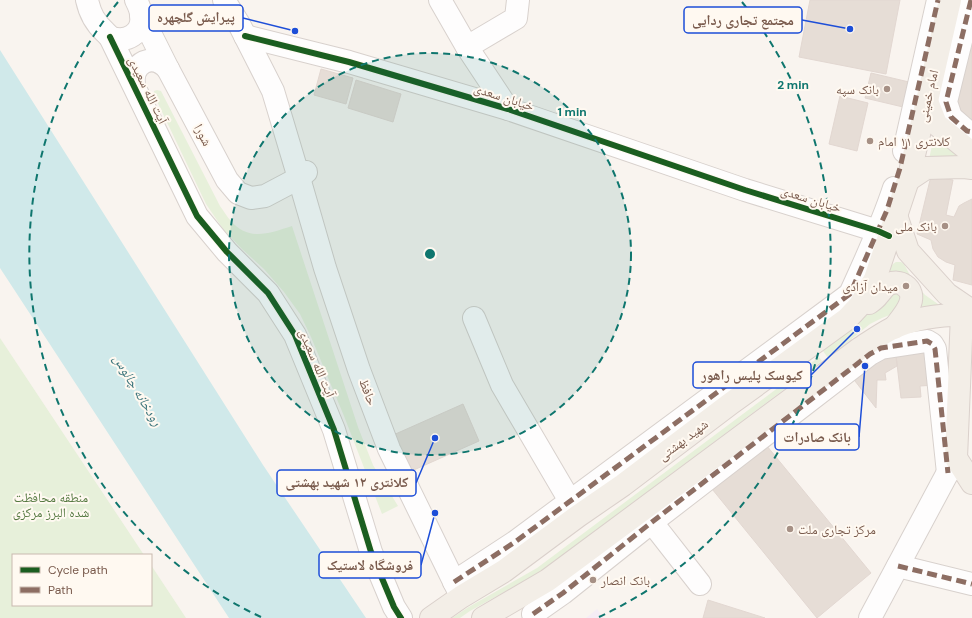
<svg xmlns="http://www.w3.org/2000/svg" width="972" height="618" font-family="'DM Sans','Noto Naskh Arabic',sans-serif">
  <rect width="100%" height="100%" fill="#f9f4ef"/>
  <path fill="#f5edf5" d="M597,609L604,618H586Z"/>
  <g fill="#e7f0da">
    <path d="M157,90L161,91L220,206C224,211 227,217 231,221C249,242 270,233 292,226L358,427L373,465L398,506L382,514L344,416L311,337L300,314L284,292L264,269L242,249L223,229L206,204L154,95V91Z"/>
    <path d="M934,137L958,156L929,159Z"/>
    <path d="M896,262H901L904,264L913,281L925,295L938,304L950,308L917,309L918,297L880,281L893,264Z"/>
    <path d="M901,290L900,311L882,318L870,324L828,358L823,351L864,317L873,309L882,299Z"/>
    <path d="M0,338L144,555H13V605H151V565L186,618H0Z"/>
    <path d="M819,357L822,361L540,572L470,611L460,618H452L467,608L537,568Z"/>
  </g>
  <path fill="#d0e9ea" d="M0,50L263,465L366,618H229L0,268Z"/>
  <g fill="#e6ddd6" stroke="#e2d7d1">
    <path d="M810,0H900L886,74L799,57Z"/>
    <path d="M963,46L972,48V127L954,115Z"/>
    <path d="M321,69L353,78L346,104L314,95Z"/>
    <path d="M871,73L909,82L903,107L865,98Z"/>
    <path d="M356,80L401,94L393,122L348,108Z"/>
    <path d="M840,96L868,103L857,151L829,144Z"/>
    <path d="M931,176L953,180L946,215L954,217L959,206L964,203L972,199V285L953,280L955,265L946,262L938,257L933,249L931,240L917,234Z"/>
    <circle cx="857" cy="329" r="3.5"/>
    <path d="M895,347L933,353L935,385L920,386L921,397L901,398Z"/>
    <path d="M895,347L897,366L885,373L886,380H877L876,408L848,372Z"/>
    <path d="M463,404L479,441L407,473L391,436Z"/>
    <path d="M762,440L871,573L817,618L708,484Z"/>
    <path d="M708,600L765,618H703Z"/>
  </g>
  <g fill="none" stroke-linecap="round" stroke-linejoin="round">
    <defs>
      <g id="minor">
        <path d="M87,0C90,14 95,23 105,32C106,33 109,36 110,37C126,44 144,33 141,15C141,10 138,4 136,0"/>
        <path d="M224,0L239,24L273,91L299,178L325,268L359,370L389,449L461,596"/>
        <path d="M440,0L467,47L508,109"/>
        <path d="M971,0L946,102L951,117L967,131L972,132"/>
        <path d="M141,15L168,69L227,180L238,193L251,198L265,196L299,178L306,172"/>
        <path d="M245,36L349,62L508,109L745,190L878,231L889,236"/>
        <path d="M110,37L197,216L227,252L268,293L295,335L334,430L371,552L394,607L401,618"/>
        <path d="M467,47L516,18L518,0"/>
        <path d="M134,85C131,62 153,52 168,69"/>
        <path d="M904,151L938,0"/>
        <path d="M474,318L502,385L577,513"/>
        <path d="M643,511L700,584"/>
        <path d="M898,566L972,584"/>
        <path d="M454,582L515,542L850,294C866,259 882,225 894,188"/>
        <path d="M533,614L563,593L652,522L870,354L881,348L927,341L932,344L935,349L948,473"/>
        <path d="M870,618L954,461"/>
      </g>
      <g id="major">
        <path d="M927,101L936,124L968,150L972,151"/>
        <path d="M908,180L926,168L964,167L972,168"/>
        <path d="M896,215L908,251L947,294L972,311"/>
        <path d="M869,303C872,301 876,298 878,295C882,291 884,286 889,284C894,282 900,282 904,285C922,297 902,317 894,328"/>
        <path d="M962,314L956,458L972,483"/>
        <path d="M431,618L461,597L504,571L578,516L623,485L730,404L847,319L860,305L875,279L908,180L927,101L950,0"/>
        <path d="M483,618L548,580L859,349C870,342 881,334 893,328C918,317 946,314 972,315"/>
      </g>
    </defs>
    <use href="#minor" stroke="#d8d1cd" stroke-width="24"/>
    <use href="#major" stroke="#dad0cb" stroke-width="24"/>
    <use href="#minor" stroke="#fefdfd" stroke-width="22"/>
    <use href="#major" stroke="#f3eee7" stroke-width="22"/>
    <g stroke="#8d6e63" stroke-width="5" stroke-dasharray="10 5" stroke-linecap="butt">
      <path d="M971,0L946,102L951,117L967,131L972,132"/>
      <path d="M898,566L972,584"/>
      <path d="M454,582L515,542L850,294L887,210L900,168L938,0"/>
      <path d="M533,614L563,593L652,522L870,354L881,348L927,341L932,344L935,349L948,473"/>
    </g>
    <defs>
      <g id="cycleway">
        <path d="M245,36L349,62L508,109L745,190L878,231L889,236"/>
        <path d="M110,37L197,216L227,252L268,293L295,335L334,430L371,552L394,607L401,618"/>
      </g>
    </defs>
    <use href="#cycleway" stroke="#fff9f1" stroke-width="8"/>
    <use href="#cycleway" stroke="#1b5e20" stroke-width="6"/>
  </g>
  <circle cx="430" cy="254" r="201" fill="#0f766e" fill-opacity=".12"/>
  <g fill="none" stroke="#0f766e" stroke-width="2" stroke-dasharray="7 5">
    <circle cx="430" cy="254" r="201"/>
    <path d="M261 617A401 401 0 0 1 118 2M742 2A401 401 0 0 1 599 617"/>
  </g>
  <g fill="#a69085" stroke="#fff9f1" stroke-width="1.5">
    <circle cx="887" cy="89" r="4"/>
    <circle cx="870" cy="141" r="4"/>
    <circle cx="945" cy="226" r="4"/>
    <circle cx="906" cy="286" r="4"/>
    <circle cx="790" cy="529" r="4"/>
    <circle cx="593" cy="580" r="4"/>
  </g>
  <g text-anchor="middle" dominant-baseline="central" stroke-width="4" stroke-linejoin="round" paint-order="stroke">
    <g font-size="13" fill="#795a4c" stroke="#fff9f1" text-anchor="end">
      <text x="879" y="89">بانک سپه</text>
      <text x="878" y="141" text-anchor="start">کلانتری ۱۱ امام</text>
      <text x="937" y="226">بانک ملی</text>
      <text x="898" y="286">میدان آزادی</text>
      <text x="798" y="529" text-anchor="start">مرکز تجاری ملت</text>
      <text x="601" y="580" text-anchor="start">بانک انصار</text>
    </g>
    <g font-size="13" fill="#795a4c" stroke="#fff9f1">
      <text transform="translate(148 90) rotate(64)">آیت الله سعیدی</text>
      <text transform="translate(928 96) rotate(-77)">امام خمینی</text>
      <text transform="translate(504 97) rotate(18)">خیابان سعدی</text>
      <text transform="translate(203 135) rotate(62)">شورا</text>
      <text transform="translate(811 199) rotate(17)">خیابان سعدی</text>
      <text transform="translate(317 363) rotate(67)">آیت الله سعیدی</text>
      <text transform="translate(368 392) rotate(69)">حافظ</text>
      <text transform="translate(683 440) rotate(-37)">شهید بهشتی</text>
    </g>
    <g font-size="13" fill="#557941" stroke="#fff9f1">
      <text x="51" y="497">منطقه محافظت<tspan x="51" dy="15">شده البرز مرکزی</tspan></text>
    </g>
    <g font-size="14" font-style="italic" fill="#3f777e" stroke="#fff9f1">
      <text transform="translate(138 390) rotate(59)">رودخانه چالوس</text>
    </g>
  </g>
  <circle cx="430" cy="254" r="6" fill="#0f766e" stroke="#fff9f1" stroke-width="2"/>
  <g font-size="12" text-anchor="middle" font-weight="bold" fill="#0f766e" stroke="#fff9f1" stroke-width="4" stroke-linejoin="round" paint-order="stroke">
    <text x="793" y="89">2 min</text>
    <text x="572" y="116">1 min</text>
  </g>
  <path fill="none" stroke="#1d4ed8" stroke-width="1.5" d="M295 31L243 18M850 29L802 20M857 329L811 375M865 366L859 437M435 438L416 483M435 513L421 565"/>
  <g fill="#1d4ed8" stroke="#fff9f1" stroke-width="1.5">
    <circle cx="295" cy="31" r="4"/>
    <circle cx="850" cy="29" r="4"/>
    <circle cx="857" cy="329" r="4"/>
    <circle cx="865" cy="366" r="4"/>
    <circle cx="435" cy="438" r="4"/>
    <circle cx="435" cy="513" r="4"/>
  </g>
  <g fill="#fff9f1" stroke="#1d4ed8" stroke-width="1.5">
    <rect x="149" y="5" width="94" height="26" rx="4"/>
    <rect x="684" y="7" width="118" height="26" rx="4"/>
    <rect x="693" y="362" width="118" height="26" rx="4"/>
    <rect x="775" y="424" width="84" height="26" rx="4"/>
    <rect x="277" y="470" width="139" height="26" rx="4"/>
    <rect x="319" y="552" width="102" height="26" rx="4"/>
  </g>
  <g font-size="14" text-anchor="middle" font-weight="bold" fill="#795a4c">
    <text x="196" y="22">پیرایش گلچهره</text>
    <text x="743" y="25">مجتمع تجاری ردایی</text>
    <text x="752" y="380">کیوسک پلیس راهور</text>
    <text x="817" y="442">بانک صادرات</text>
    <text x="347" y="487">کلانتری ۱۲ شهید بهشتی</text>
    <text x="370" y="570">فروشگاه لاستیک</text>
  </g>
  <rect x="12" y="554" width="140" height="52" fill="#fff9f1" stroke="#c9b9af"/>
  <rect x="20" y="567" width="20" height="6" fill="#1b5e20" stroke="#c9b9af"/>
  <text x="48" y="574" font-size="12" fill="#795a4c">Cycle path</text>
  <rect x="20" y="587" width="20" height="6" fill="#8d6e63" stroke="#c9b9af"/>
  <text x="48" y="594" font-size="12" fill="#795a4c">Path</text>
</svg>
